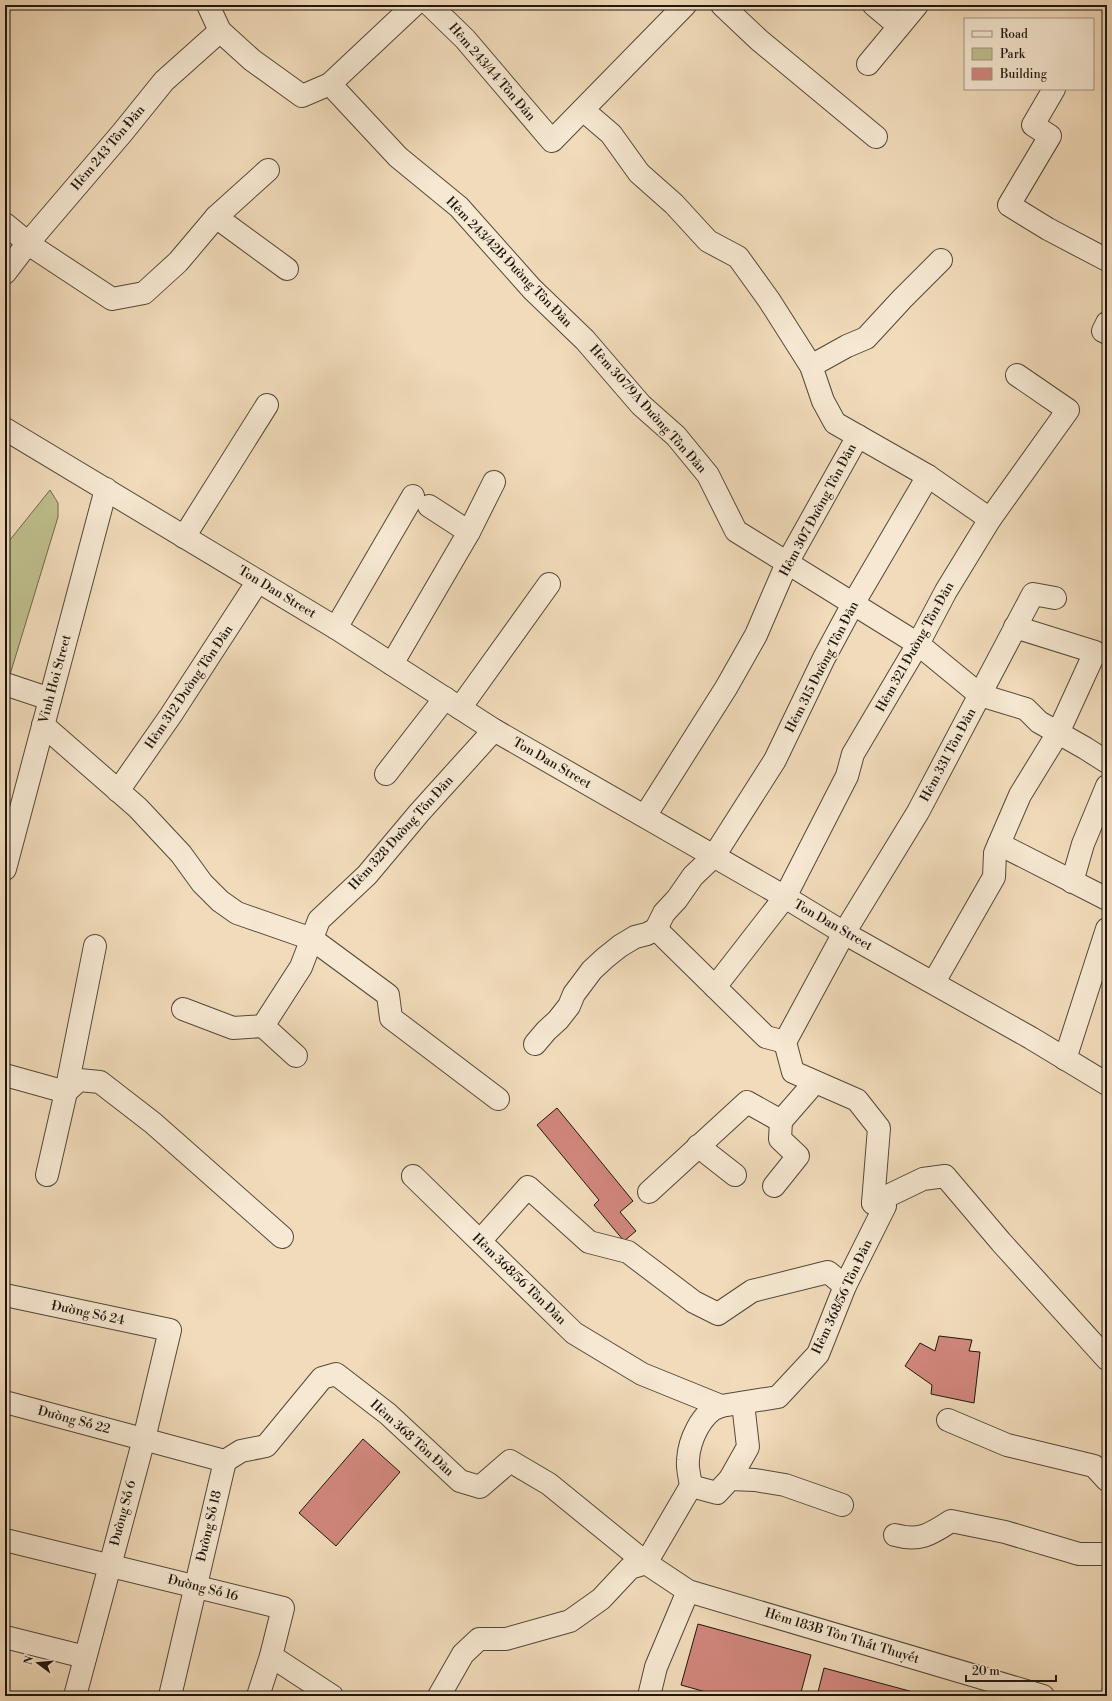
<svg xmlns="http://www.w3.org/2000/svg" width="1112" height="1701" font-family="'Libre Bodoni',serif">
  <rect width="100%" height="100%" fill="#f1dbba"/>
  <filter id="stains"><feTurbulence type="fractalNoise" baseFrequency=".005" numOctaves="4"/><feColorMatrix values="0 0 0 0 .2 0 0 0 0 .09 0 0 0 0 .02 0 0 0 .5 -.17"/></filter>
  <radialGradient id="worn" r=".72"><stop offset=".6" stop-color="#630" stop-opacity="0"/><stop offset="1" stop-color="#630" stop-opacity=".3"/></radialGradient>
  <path fill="#bebf8d" stroke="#6e6b4e" d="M50,490L58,503V517L5,691V546Z"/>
  <g fill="#d1877d" stroke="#1e170e">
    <path d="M557,1108L633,1201L620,1212L636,1231L624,1241L594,1205L599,1200L537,1125Z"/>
    <path d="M939,1336L972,1340L969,1351L980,1352L974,1403L931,1394L932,1385L905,1366L920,1343L935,1351Z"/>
    <path d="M363,1439L400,1472L336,1546L299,1513Z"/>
    <path d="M698,1624L811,1655L800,1696H720L681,1685Z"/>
    <path d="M824,1668L928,1696H817Z"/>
    <path d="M1107,1672V1691L1102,1689Z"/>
  </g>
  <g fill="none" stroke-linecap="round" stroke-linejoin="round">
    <defs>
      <g id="minor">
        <path d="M430,5L465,39L552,141L685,5"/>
        <path d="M722,5L759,40L876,137"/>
        <path d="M874,5L899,26"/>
        <path d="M220,31L252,60L302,96L330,84L414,5"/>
        <path d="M868,64L917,5"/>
        <path d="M330,84L398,157L459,207L532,289L585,340L641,405L676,436L708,475L736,531L918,644L980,695L1026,709L1039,722L1085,748L1107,762"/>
        <path d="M1054,89L1033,125L1050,136L1009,205L1048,229L1107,260"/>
        <path d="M583,110L611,134L639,173L674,204L708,241L738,257L769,300L811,366L823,401L835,423L928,476L990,519"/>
        <path d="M216,217L287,269"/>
        <path d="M5,224L33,247L112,299L144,293L178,262L216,217L268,170"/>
        <path d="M5,273L28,243L122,133L164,81L220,31L208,5"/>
        <path d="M1107,323L1103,331L1107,333"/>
        <path d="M811,366L847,346L866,338L902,299L941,260"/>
        <path d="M5,429L336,628L494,730L785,897L844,933L1031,1038L1107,1084"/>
        <path d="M469,532L494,482"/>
        <path d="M184,537L267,405"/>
        <path d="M336,628L413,496"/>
        <path d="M392,664L469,532L429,506"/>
        <path d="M5,684L50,699"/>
        <path d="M460,708L549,584"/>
        <path d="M43,725L138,808L181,854L202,883L220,901L237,913L312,939L388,995L391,1018L498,1099"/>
        <path d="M386,774L445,698"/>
        <path d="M118,791L171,715L258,581"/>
        <path d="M645,816L726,688L756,635L787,563L858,436"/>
        <path d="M999,844L1107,899"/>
        <path d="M5,869L106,489"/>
        <path d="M1072,882L1083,844L1107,786"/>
        <path d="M656,929L766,1037L785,1042"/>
        <path d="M934,982L994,877L995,853L1020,795L1058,733L1095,652L1015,627"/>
        <path d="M715,987L785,897L847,776L853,754L918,644L946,591L990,519L1068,410L1017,375"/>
        <path d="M183,1009L233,1028L263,1026L301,967L319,920L367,875L419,813L494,730"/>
        <path d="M263,1026L296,1056"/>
        <path d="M535,1044L546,1031L558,1020L569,1006L574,994L592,970L605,958L620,946L635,937L647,934L656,929L664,913L677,899L693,876L714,856L775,760L824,658L853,604L928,476"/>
        <path d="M1065,1059L1107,929"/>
        <path d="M5,1075L66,1092L79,1080L100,1082L153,1123L282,1237"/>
        <path d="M698,1146L735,1175"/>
        <path d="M47,1175L66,1092L95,946"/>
        <path d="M413,1176L574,1333L642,1374L721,1406L778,1397L818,1354L845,1286L885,1206L873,1203L879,1128L857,1100L793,1072L785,1042L844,933L918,812L1033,594L1055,598"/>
        <path d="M774,1186L798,1156L780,1139L781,1121"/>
        <path d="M649,1192L747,1102L781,1121L815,1082"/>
        <path d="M873,1203L923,1179L945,1176L1001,1242L1107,1359"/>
        <path d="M480,1241L528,1187L589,1242L628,1252L694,1302L718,1314L752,1291L828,1272L845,1286"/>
        <path d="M5,1295L170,1330L144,1439L75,1696"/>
        <path d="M5,1402L225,1461L170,1696"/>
        <path d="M948,1420L1007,1445L1094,1466L1107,1480"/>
        <path d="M225,1461L241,1451L266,1446L322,1378L336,1374L388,1414L460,1481L480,1487L510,1461L549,1484L646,1563L688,1591L1043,1696"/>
        <path d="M730,1479L748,1447L743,1403"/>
        <path d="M691,1486C690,1478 687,1468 688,1460C689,1441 701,1412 721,1406"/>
        <path d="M895,1535C920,1542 931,1534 951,1521L1005,1532L1079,1554H1107"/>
        <path d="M5,1540L283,1608L271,1656L258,1696"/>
        <path d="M5,1637L85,1657"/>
        <path d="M271,1656L332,1696"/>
        <path d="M439,1696L463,1654L479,1639H506L570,1621L601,1599L630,1568L646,1563L691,1486L717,1493L730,1479L755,1480L785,1485L842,1505"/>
        <path d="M649,1696L656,1667L688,1591"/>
      </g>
    </defs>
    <use href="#minor" stroke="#534839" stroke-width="24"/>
    <use href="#minor" stroke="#f6e8d2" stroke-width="22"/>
  </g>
  <g text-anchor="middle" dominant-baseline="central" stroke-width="3.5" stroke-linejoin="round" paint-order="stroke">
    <g font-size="13" fill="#1e170e" stroke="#f6e8d2">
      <text transform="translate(492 72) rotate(49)">Hẻm 243/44 Tôn Đản</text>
      <text transform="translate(108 148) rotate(-50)">Hẻm 243 Tôn Đản</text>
      <text transform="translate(509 262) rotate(46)">Hẻm 243/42B Đường Tôn Đản</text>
      <text transform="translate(648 409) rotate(48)">Hẻm 307/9A Đường Tôn Đản</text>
      <text transform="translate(818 510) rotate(-62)">Hẻm 307 Đường Tôn Đản</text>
      <text transform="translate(277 592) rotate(31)">Ton Dan Street</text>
      <text transform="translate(915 647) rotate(-61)">Hẻm 321 Đường Tôn Đản</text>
      <text transform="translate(822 667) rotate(-63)">Hẻm 315 Đường Tôn Đản</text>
      <text transform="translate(55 679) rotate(-75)">Vinh Hoi Street</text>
      <text transform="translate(189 687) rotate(-56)">Hẻm 312 Đường Tôn Đản</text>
      <text transform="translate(948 755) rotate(-62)">Hẻm 331 Tôn Đản</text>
      <text transform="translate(552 763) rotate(30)">Ton Dan Street</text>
      <text transform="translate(401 833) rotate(-48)">Hẻm 328 Đường Tôn Đản</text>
      <text transform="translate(833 925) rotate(30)">Ton Dan Street</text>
      <text transform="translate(519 1279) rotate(44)">Hẻm 368/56 Tôn Đản</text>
      <text transform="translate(842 1297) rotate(-65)">Hẻm 368/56 Tôn Đản</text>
      <text transform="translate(88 1313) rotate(12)">Đường Số 24</text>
      <text transform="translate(74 1420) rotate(15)">Đường Số 22</text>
      <text transform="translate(412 1438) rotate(42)">Hẻm 368 Tôn Đản</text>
      <text transform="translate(123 1513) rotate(-75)">Đường Số 6</text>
      <text transform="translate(209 1526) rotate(-77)">Đường Số 18</text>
      <text transform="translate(203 1588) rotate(14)">Đường Số 16</text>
      <text transform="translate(842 1636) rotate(17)">Hẻm 183B Tôn Thất Thuyết</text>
    </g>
  </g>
  <rect width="1112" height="1701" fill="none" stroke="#f1dbba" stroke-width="20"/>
  <rect x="6" y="6" width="1100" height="1689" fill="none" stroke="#1e170e" stroke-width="2"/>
  <rect x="10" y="10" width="1092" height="1681" fill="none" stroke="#1e170e"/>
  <rect x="964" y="18" width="130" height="72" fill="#f6e8d2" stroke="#a09484"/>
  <rect x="972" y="31" width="20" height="6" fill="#f6e8d2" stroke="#a09484"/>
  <text x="1000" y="38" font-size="12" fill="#1e170e">Road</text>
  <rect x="972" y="48" width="20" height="12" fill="#bebf8d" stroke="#a09484"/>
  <text x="1000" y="58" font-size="12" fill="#1e170e">Park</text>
  <rect x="972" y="68" width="20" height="12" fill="#d1877d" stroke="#a09484"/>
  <text x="1000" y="78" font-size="12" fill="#1e170e">Building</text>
  <g transform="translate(38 1663) rotate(286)" stroke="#f6e8d2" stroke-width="3" paint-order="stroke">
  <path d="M0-3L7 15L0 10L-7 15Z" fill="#1e170e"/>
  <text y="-6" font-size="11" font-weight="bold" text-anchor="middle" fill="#1e170e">N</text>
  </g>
  <path d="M966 1675v6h90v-6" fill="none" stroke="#1e170e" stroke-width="2"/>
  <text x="972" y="1675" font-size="12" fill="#1e170e" stroke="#f6e8d2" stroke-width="3" paint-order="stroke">20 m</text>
  <rect width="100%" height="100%" filter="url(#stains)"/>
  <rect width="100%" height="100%" fill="url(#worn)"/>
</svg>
